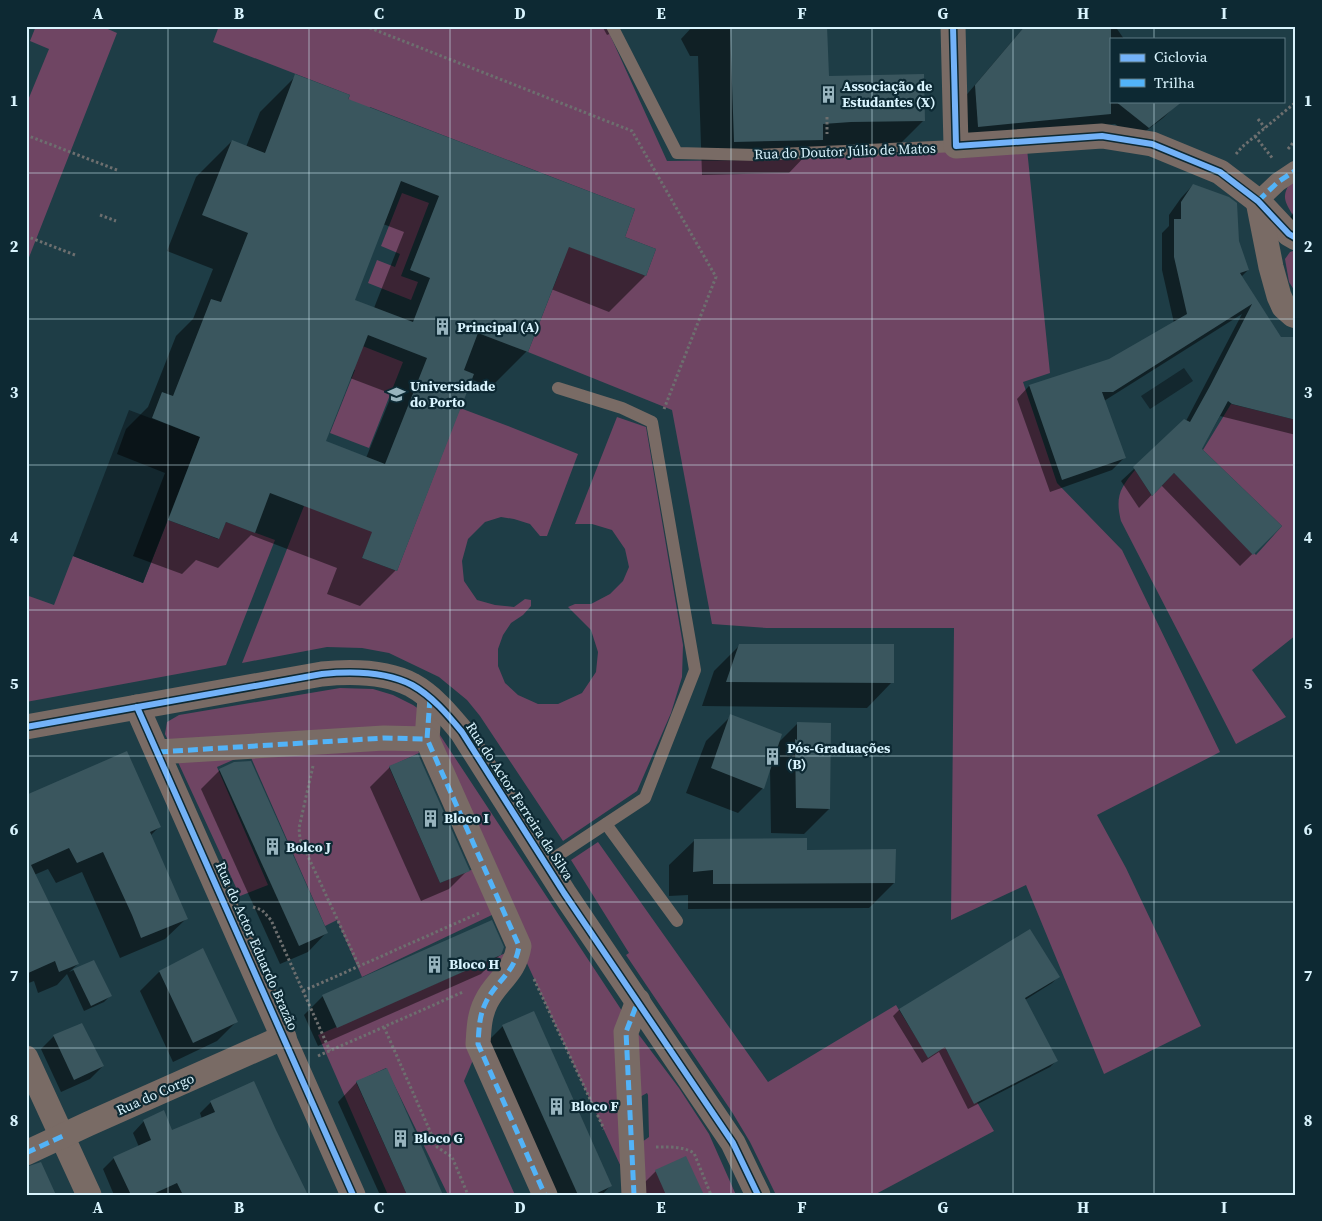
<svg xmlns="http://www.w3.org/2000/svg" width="1322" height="1221" font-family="'Source Serif 4',serif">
  <rect width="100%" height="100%" fill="#1e3d46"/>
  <g fill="#6f4563" fill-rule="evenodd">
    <path d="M36,26H101L117,33L26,265V105L49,49L30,41Z"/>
    <path d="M219,26H606L667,161L762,160L1026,139L1050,373L1023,382L1057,483L1122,550L1220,752L1097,815L1126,868L1201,1026L1104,1074L1026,885L951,920L954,628H767L712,624L672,410L528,352L561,268L497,219L646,276L656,249L625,237L635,209L370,107L363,123L342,114L350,95L213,42Z"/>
    <path d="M1296,178V214L1294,217C1284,200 1281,197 1292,179Z"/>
    <path d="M402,193L429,203L401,276L418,282L411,300L368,283L377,260L395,267L400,254L381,246Z"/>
    <path d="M1296,250V293L1289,282L1285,259L1290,252Z"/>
    <path d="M327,332L403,362L369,448L330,433L355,370L317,355Z"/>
    <path d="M1231,404L1296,420V635L1252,670L1286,717L1236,744L1121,521C1115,497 1120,488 1135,470L1152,496L1174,473L1256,555L1282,526L1203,450Z"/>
    <path d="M460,408L513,428L578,454L547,536H540L530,524L514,519L501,517L485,522L468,539L462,561L464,581L477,600L495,605L514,607L525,599L531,600V606L523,615L511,623L503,635L498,649V666L505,683L518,695L538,704H558L582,693L596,672L598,652L591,630L568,607L575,604H591L610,594L623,581L629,567L625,549L612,530L592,524H575L617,417L646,427L683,645L682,677L671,713L637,791L563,841L480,716L467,700L439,677L389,653L362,648L327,647L242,663L304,506L381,511L362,558L397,571Z"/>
    <path d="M168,520L218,539L226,522L275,540L226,665L26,702V595L54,605L73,556L143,583Z"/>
    <path d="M340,688L373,689L393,695L413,705L423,712L436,729L630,1023L679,1088L709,1134L736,1195H634L519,946L427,739H415L419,753L389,767L440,883L471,870L478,869L511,940L508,952L512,967L486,1001L480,1017L478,1044L479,1046L464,1081L515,1195H448L386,1068L356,1082L407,1195H388L318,1035L508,952L494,914L362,977L337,920L325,926L249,753L217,767L268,885L240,896L165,734L167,722L179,715ZM647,1093L648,1095L649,1137L635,1147L633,1183L629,1103Z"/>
    <path d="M598,842L768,1082L896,1005L928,1057L944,1046L994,1131L874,1195H776L750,1142L732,1112L626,955L629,953L571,860Z"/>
  </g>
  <g fill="#13272e">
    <path d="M1184,368L1193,381L1150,409L1141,396Z"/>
    <path d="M129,410L200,437L143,583L73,556Z"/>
  </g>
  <g fill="#0007" fill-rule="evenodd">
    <path d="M602,26H629L607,35Z"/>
    <path d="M693,26H772L827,78L924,120L891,153L806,155L789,173L702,175L698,56H690L681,39Z"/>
    <path d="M1025,26H1115L1124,39H1111V101H1172L1175,106L1163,118L1135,139L1115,124L966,139L963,99Z"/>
    <path d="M296,76L347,99L623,238L645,276L609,312L551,289L527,351L491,387L470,379L395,571L360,606L327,594L337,568L251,535L218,568L196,560L182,574L133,556L165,473L117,454L126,429L148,407L176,336L193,319L213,269L167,251L196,177L232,141L246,147L260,112ZM383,224L404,232L374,308L353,300ZM350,378L392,394L366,458L325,442Z"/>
    <path d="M1193,185L1238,242L1248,270L1241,277L1296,362V352V435L1220,416L1201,450L1281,526L1240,566L1161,485L1139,508L1121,481L1186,421L1242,314L1104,401L1124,458L1112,470L1050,492L1017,399L1029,386L1110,360L1174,323L1162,270V233L1169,226V215L1181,198Z"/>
    <path d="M1296,208V236L1283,229Z"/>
    <path d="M740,645L892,682L867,708L702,706L714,671Z"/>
    <path d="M731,716L778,743L797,724L829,809L804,834L771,833L770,767L763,788L738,813L686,793L706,741Z"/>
    <path d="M417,756L468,870L449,889L421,901L370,787L390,767Z"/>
    <path d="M220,770L327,932L308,952L280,964L201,789Z"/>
    <path d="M26,797L159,827L150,836L187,918L165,939L120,958L82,872L56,883L48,869L34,875L78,964L69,972L93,962L110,996L104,1002L84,1011L67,974L57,985L38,993L34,981L26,984Z"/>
    <path d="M695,840L806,851L894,883L869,908L688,909V895L669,896V865Z"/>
    <path d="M1030,931L1058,977L1052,983L1025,1000L1056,1061L1050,1067L968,1109L939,1052L922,1063L893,1016L899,1010Z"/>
    <path d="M203,950L236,1022L217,1041L173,1062L140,991L159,972Z"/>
    <path d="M500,955L481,974L318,1046L304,1015L323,996Z"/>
    <path d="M503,1026L610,1186L602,1195H551L484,1045Z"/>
    <path d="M54,1036L103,1066L90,1079L61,1092L41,1049Z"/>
    <path d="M357,1082L442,1195H380L338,1102Z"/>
    <path d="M211,1102L307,1195H114L103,1169L114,1158L139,1147L133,1133L144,1121L171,1132L202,1119L200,1113Z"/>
    <path d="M656,1171L703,1195H639L637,1190Z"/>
  </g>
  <g fill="#3a565e" fill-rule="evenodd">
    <path d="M730,26H827L829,76L924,74L925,121L851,122L823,124V140L734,142Z"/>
    <path d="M1025,26H1111V114L978,127L975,85Z"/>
    <path d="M295,74L350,95L348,99L635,209L625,237L656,249L646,276L569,247L528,352L478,333L464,370L474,374L397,571L362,558L372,532L270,493L255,533L226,522L219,539L168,520L200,437L152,418L162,392L173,396L211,299L221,302L248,233L202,215L232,140L265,153ZM401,181L439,196L410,270L430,278L413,322L355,300ZM368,335L427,358L385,464L326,441Z"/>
    <path d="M1115,101H1183L1149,128Z"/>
    <path d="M1193,184L1229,197L1237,203L1239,241L1249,270L1240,273L1281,337H1296V420L1232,404L1228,401L1202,449L1282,526L1253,555L1174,473L1152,496L1133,467L1184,419L1190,422L1210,386L1252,304L1113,392H1102L1126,458L1062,480L1029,385L1109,359L1187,314L1174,257V219H1181V202Z"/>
    <path d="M739,644H894V683L726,682Z"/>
    <path d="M730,714L782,734L764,789L711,768Z"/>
    <path d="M797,722L831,723L830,809L796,808L795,739L797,740Z"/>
    <path d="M127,751L161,827L150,832L188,919L141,938L132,915L103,852L77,863L69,848L31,865L79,964L59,972L55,961L26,974V795Z"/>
    <path d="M418,754L470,871L440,883L389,766Z"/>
    <path d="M251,761L328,933L299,946L219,769L234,762Z"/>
    <path d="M807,838V850L896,849L895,883L713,884V870L693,872L694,839Z"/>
    <path d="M492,920L504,947L501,955L337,1028L322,995Z"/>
    <path d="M1030,929L1060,977L1025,998L1058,1061L974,1104L945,1047L928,1058L899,1009Z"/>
    <path d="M203,948L238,1022L193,1043L159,971Z"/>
    <path d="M94,960L112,996L91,1006L73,969Z"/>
    <path d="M534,1011L612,1186L593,1195H578L502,1025Z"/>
    <path d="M82,1023L104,1066L74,1080L53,1035Z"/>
    <path d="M387,1068L443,1195H407L356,1081Z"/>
    <path d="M254,1081L276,1130L308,1195H183L177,1183L151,1195H131L113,1157L151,1140L143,1120L164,1110L172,1130L215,1112L210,1101Z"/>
    <path d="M686,1156L704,1195H666L655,1170Z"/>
    <path d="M41,1162L56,1195H26V1167Z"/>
  </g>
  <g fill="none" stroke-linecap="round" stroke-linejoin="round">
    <g stroke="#6d6f6f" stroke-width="3" stroke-dasharray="2.5 2.5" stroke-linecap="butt">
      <path d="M365,26L632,131L716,277L664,409"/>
      <path d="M827,117V134"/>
      <path d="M1258,119L1265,128"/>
      <path d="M26,135L117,170"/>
      <path d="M1255,136L1273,159"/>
      <path d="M1288,149L1296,139"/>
      <path d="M1236,154L1242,147L1296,102"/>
      <path d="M100,215L116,221"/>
      <path d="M26,236L75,255"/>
      <path d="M313,766L299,828L300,839L359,966"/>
      <path d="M253,907L262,910L271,920L330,1051"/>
      <path d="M534,979L604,1129"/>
      <path d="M303,991L479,913"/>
      <path d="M384,1027L437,1147L452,1157L468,1195"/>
      <path d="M318,1056L463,992"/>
      <path d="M656,1147C669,1147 682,1146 694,1153L711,1195"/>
    </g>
    <g stroke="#796b65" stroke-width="12">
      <path d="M612,26L677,153L757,155L956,146"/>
      <path d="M606,824L677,921"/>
      <path d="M545,864L645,798L695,670L652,422L622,408L558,388"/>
    </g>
    <path stroke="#796b65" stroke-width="19" d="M1258,201L1278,182L1296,170"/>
    <g stroke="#796b65" stroke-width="25">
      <path d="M953,26L956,146L1102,136L1152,144L1220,172L1258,201L1289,234L1296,238"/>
      <path d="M1258,201L1271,267L1279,296L1284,307L1293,315L1296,316"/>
      <path d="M430,698L427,739L519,946C515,973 496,981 486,1002C479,1016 479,1029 478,1044L545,1195"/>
      <path d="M137,707L353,1195"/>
      <path d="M26,727L322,674C352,671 385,671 412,685C432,696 448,715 462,732L564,893L733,1143L758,1195"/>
      <path d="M158,752L384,738L427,739"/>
      <path d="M26,1058L89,1195"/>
      <path d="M26,1153L88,1124L284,1037"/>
      <path d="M634,1195L626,1032L638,1001"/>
    </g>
    <g stroke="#52b3f8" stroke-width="5" stroke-dasharray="10 5" stroke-linecap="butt">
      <path d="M1258,201L1278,182L1296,170"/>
      <path d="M430,698L427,739L519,946C515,973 496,981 486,1002C479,1016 479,1029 478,1044L545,1195"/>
      <path d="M158,752L384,738L427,739"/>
      <path d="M26,1153L63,1136"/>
      <path d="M634,1195L626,1032L638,1001"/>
    </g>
    <defs>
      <g id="cycleway">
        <path d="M953,26L956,146L1102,136L1152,144L1220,172L1258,201L1289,234L1296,238"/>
        <path d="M137,707L353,1195"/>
        <path d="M26,727L322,674C352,671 385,671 412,685C432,696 448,715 462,732L564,893L733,1143L758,1195"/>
      </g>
    </defs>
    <use href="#cycleway" stroke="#0d2933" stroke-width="9"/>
    <use href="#cycleway" stroke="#73b2f8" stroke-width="6"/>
  </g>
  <path fill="none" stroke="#d9f4fe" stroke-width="1" stroke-opacity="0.55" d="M168,26V1195M309,26V1195M450,26V1195M591,26V1195M731,26V1195M872,26V1195M1013,26V1195M1154,26V39M1154,101V1195M26,173H1296M26,319H1296M26,465H1296M26,610H1296M26,756H1296M26,902H1296M26,1048H1296"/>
  <defs>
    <symbol id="building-bare" viewBox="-9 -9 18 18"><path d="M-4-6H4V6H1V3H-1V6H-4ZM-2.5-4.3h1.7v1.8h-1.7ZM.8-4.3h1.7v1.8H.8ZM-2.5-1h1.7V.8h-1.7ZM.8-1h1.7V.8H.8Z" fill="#98b4be" stroke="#0d2933" stroke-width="2.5" paint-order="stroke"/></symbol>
    <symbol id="university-bare" viewBox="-9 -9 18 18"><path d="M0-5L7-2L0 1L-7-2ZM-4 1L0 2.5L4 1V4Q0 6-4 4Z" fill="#98b4be" stroke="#0d2933" stroke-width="2.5" paint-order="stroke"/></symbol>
  </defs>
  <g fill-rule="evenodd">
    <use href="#building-bare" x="816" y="82" width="25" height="25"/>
    <use href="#building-bare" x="430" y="314" width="25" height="25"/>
    <use href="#university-bare" x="384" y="382" width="25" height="25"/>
    <use href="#building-bare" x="760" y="744" width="25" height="25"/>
    <use href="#building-bare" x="418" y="806" width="25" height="25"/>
    <use href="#building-bare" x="260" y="834" width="25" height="25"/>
    <use href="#building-bare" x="422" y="952" width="25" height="25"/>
    <use href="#building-bare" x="544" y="1094" width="25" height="25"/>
    <use href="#building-bare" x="388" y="1126" width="25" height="25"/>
  </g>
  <g text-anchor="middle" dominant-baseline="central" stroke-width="4.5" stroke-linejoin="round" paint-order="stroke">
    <g font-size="14" font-weight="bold" fill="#d9f4fe" stroke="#0d2933" text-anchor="start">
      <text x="842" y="86">Associação de<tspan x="842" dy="16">Estudantes (X)</tspan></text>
      <text x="457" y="327">Principal (A)</text>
      <text x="410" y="386">Universidade<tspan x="410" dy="16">do Porto</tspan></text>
      <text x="787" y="748">Pós-Graduações<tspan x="787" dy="16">(B)</tspan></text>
      <text x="444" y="818">Bloco I</text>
      <text x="286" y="847">Bolco J</text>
      <text x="449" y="964">Bloco H</text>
      <text x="571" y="1106">Bloco F</text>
      <text x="414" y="1138">Bloco G</text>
    </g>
    <g font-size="14" fill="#d9f4fe" stroke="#0d2933">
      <text transform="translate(845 151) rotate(-2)">Rua do Doutor Júlio de Matos</text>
      <text transform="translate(520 801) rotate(57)">Rua do Actor Ferreira da Silva</text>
      <text transform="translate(257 946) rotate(66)">Rua do Actor Eduardo Brazão</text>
      <text transform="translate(155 1094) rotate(-24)">Rua do Corgo</text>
    </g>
  </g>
  <rect width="1322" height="1221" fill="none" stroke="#0d2933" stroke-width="55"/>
  <rect x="1110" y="38" width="175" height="65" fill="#0d2933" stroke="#5f7a84"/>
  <rect x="1120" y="54" width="25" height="8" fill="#73b2f8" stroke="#5f7a84"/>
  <text x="1154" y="62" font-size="15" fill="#d9f4fe">Ciclovia</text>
  <rect x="1120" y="79" width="25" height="8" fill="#52b3f8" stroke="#5f7a84"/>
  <text x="1154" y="88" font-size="15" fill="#d9f4fe">Trilha</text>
  <rect x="28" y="28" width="1266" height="1166" fill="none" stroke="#d9f4fe" stroke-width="2"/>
  <g font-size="16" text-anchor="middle" font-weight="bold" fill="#d9f4fe">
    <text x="98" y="19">A</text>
    <text x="239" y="19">B</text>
    <text x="379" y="19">C</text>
    <text x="520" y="19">D</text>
    <text x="661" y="19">E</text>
    <text x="802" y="19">F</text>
    <text x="943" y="19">G</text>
    <text x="1083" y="19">H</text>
    <text x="1224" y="19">I</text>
    <text x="14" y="106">1</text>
    <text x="1308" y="106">1</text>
    <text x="14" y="252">2</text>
    <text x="1308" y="252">2</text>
    <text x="14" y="398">3</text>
    <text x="1308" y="398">3</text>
    <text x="14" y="543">4</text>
    <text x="1308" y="543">4</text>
    <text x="14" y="689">5</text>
    <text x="1308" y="689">5</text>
    <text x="14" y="835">6</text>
    <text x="1308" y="835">6</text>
    <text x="14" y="981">7</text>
    <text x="1308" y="981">7</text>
    <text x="14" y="1126">8</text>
    <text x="1308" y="1126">8</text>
    <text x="98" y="1213">A</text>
    <text x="239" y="1213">B</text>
    <text x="379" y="1213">C</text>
    <text x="520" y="1213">D</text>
    <text x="661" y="1213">E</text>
    <text x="802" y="1213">F</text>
    <text x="943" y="1213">G</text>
    <text x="1083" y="1213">H</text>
    <text x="1224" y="1213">I</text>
  </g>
</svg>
